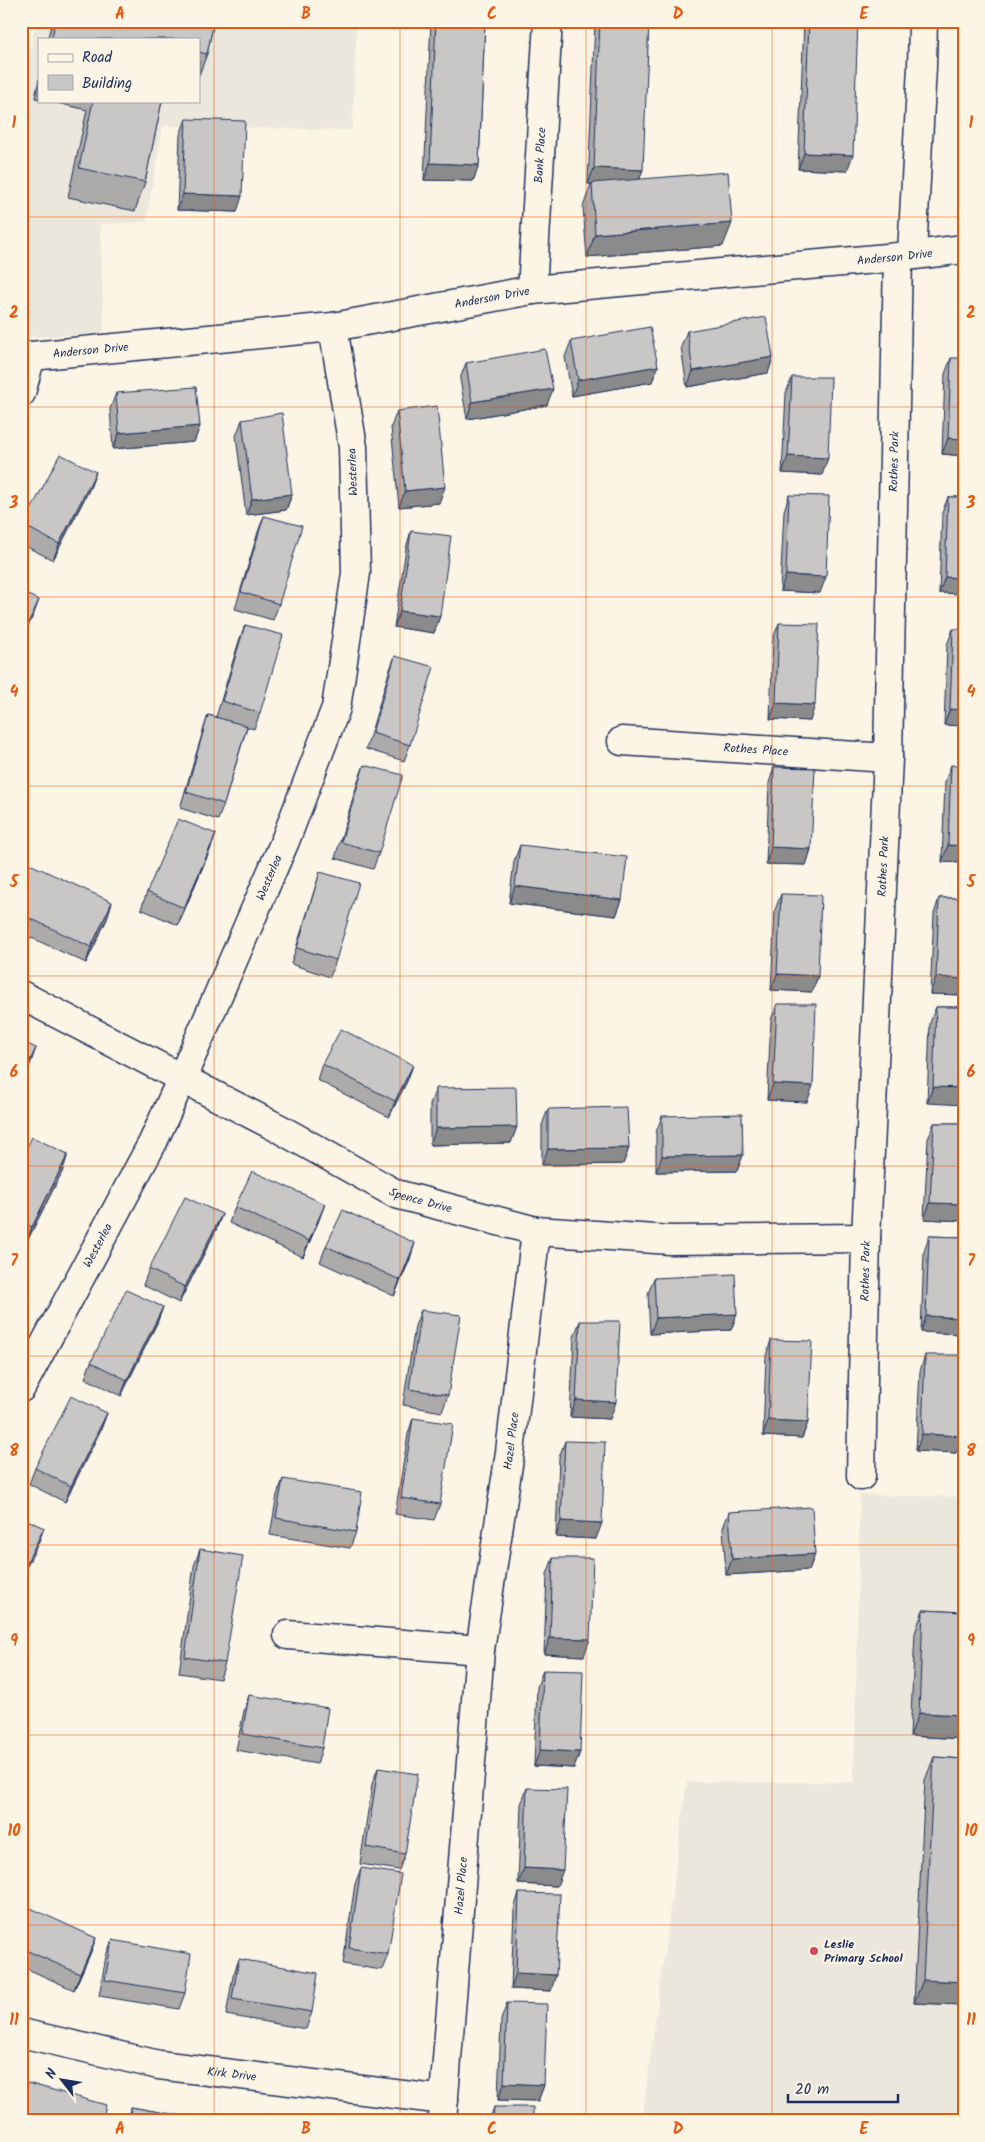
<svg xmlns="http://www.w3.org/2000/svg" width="985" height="2142" font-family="Kalam,sans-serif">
  <rect width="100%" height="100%" fill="#fcf5e5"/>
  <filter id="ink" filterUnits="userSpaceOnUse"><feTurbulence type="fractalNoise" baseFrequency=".02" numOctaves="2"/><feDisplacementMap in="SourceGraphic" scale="10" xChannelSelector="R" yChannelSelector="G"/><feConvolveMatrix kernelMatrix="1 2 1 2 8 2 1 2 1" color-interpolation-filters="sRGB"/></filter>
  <g filter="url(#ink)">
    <g fill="#ece7dc" fill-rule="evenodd">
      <path d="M36,21H357L352,130L163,126L146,222L100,224L104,334L25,337L21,332V100ZM39,39H199V101H39Z"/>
      <path d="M860,1495L964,1497V2121H642L687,1782H854Z"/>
    </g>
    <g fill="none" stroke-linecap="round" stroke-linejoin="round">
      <defs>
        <g id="minor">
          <path d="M912,254L922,67L923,21"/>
          <path id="s1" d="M532,290L548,21"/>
          <path id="s2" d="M21,356H31L333,327L532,290L898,257L964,249"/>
          <path d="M21,393L31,356"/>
          <path id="s3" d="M622,741L888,758"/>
          <path id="s4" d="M21,995L280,1129L396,1194L536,1231L670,1240L866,1238"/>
          <path id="s5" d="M21,1388L153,1142L182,1078L285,841L336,708L356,573L353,447L333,327"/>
          <path id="s6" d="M861,1476L866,1238L888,758L898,257"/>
          <path d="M288,1635L480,1650"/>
          <path id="s7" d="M21,2033L159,2065L444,2100"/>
          <path id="s8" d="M442,2121L480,1650L510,1452L536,1231"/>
        </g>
      </defs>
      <use href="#minor" stroke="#1b2f5e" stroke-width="31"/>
      <use href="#minor" stroke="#fcf5e5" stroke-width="28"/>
    </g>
    <g fill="#acabaa" stroke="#1b2f5e">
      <path d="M53,21H214L207,54L199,75V39H47Z"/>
      <path d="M431,21H485L479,165L473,181L424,180Z"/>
      <path d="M595,21H649L640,180L723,246L587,257L583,207L591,184H588Z"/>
      <path d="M804,21H858L847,171L798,169Z"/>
      <path d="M39,79V99L35,98Z"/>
      <path d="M49,101H162L145,182L135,211L68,197L87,110Z"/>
      <path d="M186,119L237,212L177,210L180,135Z"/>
      <path d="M687,331L773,357L768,373L687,387L681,347Z"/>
      <path d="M571,341L658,366L652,382L572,396L565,357Z"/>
      <path d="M951,358L964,456L942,454L945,374Z"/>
      <path d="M466,363L547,405L467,419L460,379Z"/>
      <path d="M792,377L822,475L782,473L786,393Z"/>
      <path d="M116,393L200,426L194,442L113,449L110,409Z"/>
      <path d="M397,411L439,503L399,507L391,427Z"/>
      <path d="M242,420L292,494L286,510L246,515L236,436Z"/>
      <path d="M96,472L90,488L53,560L21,544V531L23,525Z"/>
      <path d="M789,495L820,593L780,591L784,511Z"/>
      <path d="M948,497H964V594L939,593L942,513Z"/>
      <path d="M264,516L279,604L273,620L235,609L258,532Z"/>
      <path d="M411,531L440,616L434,633L394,627L406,548Z"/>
      <path d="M779,623L810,721L770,719L773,639Z"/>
      <path d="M245,625L260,713L254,729L247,727L224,804L218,820L180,808L203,731L208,715L216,717L239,641Z"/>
      <path d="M953,629L964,726L944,725L947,645Z"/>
      <path d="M395,656L410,745L404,761L366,749L389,672Z"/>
      <path d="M364,765L379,853L373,869L335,858L358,781Z"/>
      <path d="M951,765L964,863L942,862L945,782Z"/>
      <path d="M774,767L811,849L806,865L766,864L769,783Z"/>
      <path d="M216,834L210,850L178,925L141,909L147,892Z"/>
      <path d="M520,845L622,900L616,916L509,903L514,861Z"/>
      <path d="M21,860L107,919L86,963L21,933Z"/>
      <path d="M320,872L336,960L330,977L291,964L315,888Z"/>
      <path d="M781,894L818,976L812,992L771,990L775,910Z"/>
      <path d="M939,898H964V995L930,994L934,914Z"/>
      <path d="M777,1004L807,1102L767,1100L771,1020Z"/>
      <path d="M936,1007H964L927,1103L930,1023Z"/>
      <path d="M322,1064L413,1065L407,1081L389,1117L317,1080Z"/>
      <path d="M436,1088L511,1143L430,1145V1104Z"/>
      <path d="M548,1109L629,1148L623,1164L542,1165V1125Z"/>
      <path d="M662,1116L743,1155L737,1171L656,1172V1132Z"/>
      <path d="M934,1123H964V1221L924,1219L928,1139Z"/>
      <path d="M21,1159L63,1170L26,1243L21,1240Z"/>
      <path d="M235,1207L319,1220L303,1257L229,1223Z"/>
      <path d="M222,1214L216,1230L179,1303L143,1285L149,1269Z"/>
      <path d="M929,1236L964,1237V1325L960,1334L921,1332L924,1252Z"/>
      <path d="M326,1246L410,1259L394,1296L320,1262Z"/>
      <path d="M654,1278L737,1314L731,1330L650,1334L648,1294Z"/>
      <path d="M163,1307L157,1323L121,1396L85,1378L91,1362Z"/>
      <path d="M421,1310L448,1395L442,1412L403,1405L415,1326Z"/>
      <path d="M580,1321L610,1419L570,1417L574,1337Z"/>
      <path d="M771,1340L808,1422L802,1438L763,1436L766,1356Z"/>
      <path d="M925,1355L956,1453L916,1451L920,1371Z"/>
      <path d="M107,1413L101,1429L65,1502L29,1484L35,1468Z"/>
      <path d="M413,1418L440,1504L434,1520L395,1514L408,1434Z"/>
      <path d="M565,1441L596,1539L556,1537L559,1457Z"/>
      <path d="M283,1479L356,1532L350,1548L270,1535L277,1495Z"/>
      <path d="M729,1512L815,1554L809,1570L726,1575L723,1528Z"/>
      <path d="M200,1549L225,1663L220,1679L179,1673L194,1566Z"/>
      <path d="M553,1558L584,1656L544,1654L547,1574Z"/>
      <path d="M923,1610L964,1612V1739L910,1736L915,1633Z"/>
      <path d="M543,1670L580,1752L574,1768L534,1766L537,1687Z"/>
      <path d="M249,1695L322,1748L317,1764L236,1750L244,1711Z"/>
      <path d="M934,1757L964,1759V2005L914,2003L925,1780Z"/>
      <path d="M378,1768L405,1854L399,1870L360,1864L372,1784Z"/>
      <path d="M527,1788L557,1886L518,1884L521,1804Z"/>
      <path d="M361,1868L388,1954L382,1970L343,1964L355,1884Z"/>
      <path d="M519,1893L551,1991L511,1989L514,1909Z"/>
      <path d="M21,1910L96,1938L90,1954L74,1990L21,1966Z"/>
      <path d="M112,1940L185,1993L179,2009L99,1996L106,1956Z"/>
      <path d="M239,1959L312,2012L306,2029L226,2015L233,1976Z"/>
      <path d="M507,2003L544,2085L538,2101L498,2100L501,2020Z"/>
      <path d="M28,2083L21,2121V2102Z"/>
      <path d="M131,2107L210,2121H126Z"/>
      <path d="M494,2107L533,2121H489Z"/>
    </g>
    <g fill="#8c8b8b" stroke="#1b2f5e">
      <path d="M804,153L853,155L847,171L798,169Z"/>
      <path d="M430,163L479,165L473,181L424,180Z"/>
      <path d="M594,168L643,170L637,186L588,184Z"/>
      <path d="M183,194L242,196L237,212L177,210Z"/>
      <path d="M732,223L723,246L587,257L595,234Z"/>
      <path d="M773,357L768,373L687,387L693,371Z"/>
      <path d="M658,366L652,382L572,396L578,380Z"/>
      <path d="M553,389L547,405L467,419L472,402Z"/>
      <path d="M200,426L194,442L113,449L119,433Z"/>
      <path d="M948,438L964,439V456L942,454Z"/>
      <path d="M788,456L828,458L822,475L782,473Z"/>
      <path d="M96,472L90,488L53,560L59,544Z"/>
      <path d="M445,487L439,503L399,507L405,491Z"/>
      <path d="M292,494L286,510L246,515L252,499Z"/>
      <path d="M786,575L826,577L820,593L780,591Z"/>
      <path d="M945,577L964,578V594L939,593Z"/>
      <path d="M39,600L33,616L21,641V638Z"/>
      <path d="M400,611L440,616L434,633L394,627Z"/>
      <path d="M776,703L815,705L810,721L770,719Z"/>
      <path d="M950,709L964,710V726L944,725Z"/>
      <path d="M216,834L210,850L178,925L184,908Z"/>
      <path d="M948,845L964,846V863L942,862Z"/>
      <path d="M771,847L811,849L806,865L766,864Z"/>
      <path d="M515,886L622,900L616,916L509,903Z"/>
      <path d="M112,902L107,919L86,963L91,947Z"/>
      <path d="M777,974L818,976L812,992L771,990Z"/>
      <path d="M936,977L964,979V995L930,994Z"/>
      <path d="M36,1048L30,1065L21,1084V1080Z"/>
      <path d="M413,1065L407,1081L389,1117L395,1101Z"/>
      <path d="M773,1084L813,1086L807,1102L767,1100Z"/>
      <path d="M933,1087L964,1088V1105L927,1103Z"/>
      <path d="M517,1127L511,1143L430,1145L436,1128Z"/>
      <path d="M629,1148L623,1164L542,1165L548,1149Z"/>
      <path d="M68,1154L63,1170L26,1243L32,1227Z"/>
      <path d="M743,1155L737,1171L656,1172L662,1156Z"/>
      <path d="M930,1203L964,1204V1221L924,1219Z"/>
      <path d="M325,1204L319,1220L303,1257L309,1241Z"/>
      <path d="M222,1214L216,1230L179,1303L185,1287Z"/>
      <path d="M415,1243L410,1259L394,1296L400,1280Z"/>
      <path d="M163,1307L157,1323L121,1396L127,1380Z"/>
      <path d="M737,1314L731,1330L650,1334L656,1318Z"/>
      <path d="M926,1316L964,1318V1325L960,1334L921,1332Z"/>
      <path d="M576,1400L616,1402L610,1419L570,1417Z"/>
      <path d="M107,1413L101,1429L65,1502L71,1486Z"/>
      <path d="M768,1420L808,1422L802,1438L763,1436Z"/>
      <path d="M922,1434L962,1436L956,1453L916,1451Z"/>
      <path d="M561,1521L602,1523L596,1539L556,1537Z"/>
      <path d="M44,1528L38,1544L21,1578V1574Z"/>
      <path d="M815,1554L809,1570L726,1575L732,1559Z"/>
      <path d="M550,1638L590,1639L584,1656L544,1654Z"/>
      <path d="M919,1713L964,1715V1739L910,1736Z"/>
      <path d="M540,1750L580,1752L574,1768L534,1766Z"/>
      <path d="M524,1868L563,1870L557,1886L518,1884Z"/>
      <path d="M96,1938L90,1954L74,1990L80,1974Z"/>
      <path d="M516,1973L556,1975L551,1991L511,1989Z"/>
      <path d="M923,1980L964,1982V2005L914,2003Z"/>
      <path d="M504,2083L544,2085L538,2101L498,2100Z"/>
    </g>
    <g fill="#c8c7c6" stroke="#1b2f5e">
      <path d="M55,21H214L207,54L199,52V39H52Z"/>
      <path d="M436,21H485L479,165L430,163Z"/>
      <path d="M600,21H649L643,170L594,168Z"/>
      <path d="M809,21H858L853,155L804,153Z"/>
      <path d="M93,101H162L145,182L79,168Z"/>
      <path d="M186,119L245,121L242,196L183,194Z"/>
      <path d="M728,172L732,223L595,234L592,183Z"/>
      <path d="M766,317L773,357L693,371L687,331Z"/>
      <path d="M650,327L658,366L578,380L571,341Z"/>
      <path d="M545,349L553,389L472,402L466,363Z"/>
      <path d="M951,358H964V439L948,438Z"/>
      <path d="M792,377H831L828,458L788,456Z"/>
      <path d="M196,387L200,426L119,433L116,393Z"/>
      <path d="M437,406L445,487L405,491L397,411Z"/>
      <path d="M282,413L292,494L252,499L242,420Z"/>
      <path d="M60,454L96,472L59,544L23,525Z"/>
      <path d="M789,495L829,496L826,577L786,575Z"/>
      <path d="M948,497H964V578L945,577Z"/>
      <path d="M264,516L302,526L279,604L241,592Z"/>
      <path d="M411,531L451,536L440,616L400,611Z"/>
      <path d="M21,592L39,600L21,638Z"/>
      <path d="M779,623L819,624L815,705L776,703Z"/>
      <path d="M245,625L283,635L260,713L222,701Z"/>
      <path d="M953,629H964V710L950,709Z"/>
      <path d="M395,656L434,667L410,745L372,733Z"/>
      <path d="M208,715L247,726L224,804L186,792Z"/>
      <path d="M364,765L403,775L379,853L341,842Z"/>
      <path d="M951,765L964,766V846L948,845Z"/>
      <path d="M774,767L815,768L811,849L771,847Z"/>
      <path d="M178,819L216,834L184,908L147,892Z"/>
      <path d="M520,845L627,857L622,900L515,886Z"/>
      <path d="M21,860L112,902L91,947L21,914Z"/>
      <path d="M320,872L359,883L336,960L297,948Z"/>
      <path d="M781,894L821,895L818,976L777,974Z"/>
      <path d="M939,898H964V979L936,977Z"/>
      <path d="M777,1004H816L813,1086L773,1084Z"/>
      <path d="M936,1007H964V1088L933,1087Z"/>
      <path d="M341,1029L413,1065L395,1101L322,1064Z"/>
      <path d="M21,1041L36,1048L21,1080Z"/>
      <path d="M516,1087L517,1127L436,1128V1088Z"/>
      <path d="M627,1107L629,1148L548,1149V1109Z"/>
      <path d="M742,1114L743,1155L662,1156V1116Z"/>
      <path d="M934,1123H964V1204L930,1203Z"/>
      <path d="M32,1137L68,1154L32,1227L21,1221V1159Z"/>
      <path d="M252,1171L325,1204L309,1241L235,1207Z"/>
      <path d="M185,1197L222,1214L185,1287L149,1269Z"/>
      <path d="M343,1210L415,1243L400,1280L326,1246Z"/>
      <path d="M929,1236L964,1237V1318L926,1316Z"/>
      <path d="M735,1274L737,1314L656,1318L654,1278Z"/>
      <path d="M126,1290L163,1307L127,1380L91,1362Z"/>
      <path d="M421,1310L461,1315L448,1395L409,1389Z"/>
      <path d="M580,1321H620L616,1402L576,1400Z"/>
      <path d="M771,1340L812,1341L808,1422L768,1420Z"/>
      <path d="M925,1355H964V1390L962,1436L922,1434Z"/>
      <path d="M71,1396L107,1413L71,1486L35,1468Z"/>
      <path d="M413,1418L453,1424L440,1504L401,1498Z"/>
      <path d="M565,1441L605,1442L602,1523L561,1521Z"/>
      <path d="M283,1479L362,1492L356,1532L276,1518Z"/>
      <path d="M812,1507L815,1554L732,1559L729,1512Z"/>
      <path d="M21,1517L44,1528L21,1574Z"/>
      <path d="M200,1549L243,1556L225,1663L185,1657Z"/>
      <path d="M553,1558H593L590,1639L550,1638Z"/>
      <path d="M923,1610L964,1612V1715L919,1713Z"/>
      <path d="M543,1670L583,1671L580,1752L540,1750Z"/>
      <path d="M249,1695L328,1708L322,1748L242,1734Z"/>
      <path d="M934,1757L964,1759V1982L923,1980Z"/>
      <path d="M378,1768L418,1774L405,1854L366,1847Z"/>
      <path d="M527,1788L567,1789L563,1870L524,1868Z"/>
      <path d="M361,1868L401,1874L388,1954L349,1948Z"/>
      <path d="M519,1893L560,1894L556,1975L516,1973Z"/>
      <path d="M24,1905L96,1938L80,1974L21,1948V1910Z"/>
      <path d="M112,1940L191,1954L185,1993L105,1980Z"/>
      <path d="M239,1959L318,1973L312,2012L232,1999Z"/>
      <path d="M507,2003L547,2004L544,2085L504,2083Z"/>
      <path d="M28,2083L106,2105L102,2121H21V2109Z"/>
      <path d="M131,2107L210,2121H129Z"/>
      <path d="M494,2107H533V2121H493Z"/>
      <path d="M246,2116L264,2121H245Z"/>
    </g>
  </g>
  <path fill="none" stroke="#e8590c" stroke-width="1" stroke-opacity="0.55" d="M214,21V2121M400,21V2121M586,21V2121M772,21V2121M21,217H964M21,407H964M21,597H964M21,786H964M21,976H964M21,1166H964M21,1356H964M21,1545H964M21,1735H964M21,1925H964"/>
  <circle fill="#d1495b" stroke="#fcf5e5" stroke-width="2" cx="814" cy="1951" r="5"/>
  <g text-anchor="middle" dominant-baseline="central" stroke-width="4.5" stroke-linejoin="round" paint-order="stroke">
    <g font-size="12" fill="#1b2f5e" stroke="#fcf5e5">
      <text stroke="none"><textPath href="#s1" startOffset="135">Bank Place</textPath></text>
      <text stroke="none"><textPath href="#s2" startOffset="880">Anderson Drive</textPath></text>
      <text stroke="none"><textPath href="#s2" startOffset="475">Anderson Drive</textPath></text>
      <text stroke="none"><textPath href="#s2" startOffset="70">Anderson Drive</textPath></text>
      <text stroke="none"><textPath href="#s6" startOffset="1015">Rothes Park</textPath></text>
      <text transform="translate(353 472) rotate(-92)">Westerlea</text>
      <text stroke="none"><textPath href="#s3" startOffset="134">Rothes Place</textPath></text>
      <text stroke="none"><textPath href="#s6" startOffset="610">Rothes Park</textPath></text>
      <text stroke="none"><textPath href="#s5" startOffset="568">Westerlea</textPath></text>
      <text stroke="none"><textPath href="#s4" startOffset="450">Spence Drive</textPath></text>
      <text stroke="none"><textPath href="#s5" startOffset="162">Westerlea</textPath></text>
      <text stroke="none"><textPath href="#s6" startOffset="205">Rothes Park</textPath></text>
      <text stroke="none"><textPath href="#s8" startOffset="684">Hazel Place</textPath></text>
      <text stroke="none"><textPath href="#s8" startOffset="236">Hazel Place</textPath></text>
      <text stroke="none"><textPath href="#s7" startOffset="215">Kirk Drive</textPath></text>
    </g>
    <g font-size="12" font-weight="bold" fill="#1b2f5e" stroke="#fcf5e5" text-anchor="start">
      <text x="824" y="1944">Leslie<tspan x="824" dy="14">Primary School</tspan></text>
    </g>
  </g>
  <rect width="985" height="2142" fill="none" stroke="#fcf5e5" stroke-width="55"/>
  <rect x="38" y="38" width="162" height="65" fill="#fcf5e5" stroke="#a2a6af"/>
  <rect x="48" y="54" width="25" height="8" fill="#fcf5e5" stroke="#a2a6af"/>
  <text x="82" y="62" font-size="15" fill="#1b2f5e">Road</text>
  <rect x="48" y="75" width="25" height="15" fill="#c8c7c6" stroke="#a2a6af"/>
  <text x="82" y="88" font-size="15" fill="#1b2f5e">Building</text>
  <g transform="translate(62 2080) rotate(301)" stroke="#fcf5e5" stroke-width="4" paint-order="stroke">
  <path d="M0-4L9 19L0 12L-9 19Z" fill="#1b2f5e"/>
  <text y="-8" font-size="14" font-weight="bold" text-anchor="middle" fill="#1b2f5e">N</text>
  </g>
  <path d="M788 2094v8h110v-8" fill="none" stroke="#1b2f5e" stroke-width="2.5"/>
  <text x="795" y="2094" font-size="15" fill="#1b2f5e" stroke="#fcf5e5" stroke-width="4" paint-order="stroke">20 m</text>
  <rect x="28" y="28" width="930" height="2086" fill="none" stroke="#e8590c" stroke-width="2"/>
  <g font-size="16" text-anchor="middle" font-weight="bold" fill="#e8590c">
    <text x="120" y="19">A</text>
    <text x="306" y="19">B</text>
    <text x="492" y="19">C</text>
    <text x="678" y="19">D</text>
    <text x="864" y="19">E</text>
    <text x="14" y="128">1</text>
    <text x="971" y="128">1</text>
    <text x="14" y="318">2</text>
    <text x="971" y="318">2</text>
    <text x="14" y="508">3</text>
    <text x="971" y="508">3</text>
    <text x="14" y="697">4</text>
    <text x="971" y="697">4</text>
    <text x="14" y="887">5</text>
    <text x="971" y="887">5</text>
    <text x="14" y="1077">6</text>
    <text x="971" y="1077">6</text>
    <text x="14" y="1266">7</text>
    <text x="971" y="1266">7</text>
    <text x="14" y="1456">8</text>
    <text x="971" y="1456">8</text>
    <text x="14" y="1646">9</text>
    <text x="971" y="1646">9</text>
    <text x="14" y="1836">10</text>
    <text x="971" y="1836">10</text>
    <text x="14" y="2025">11</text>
    <text x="971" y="2025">11</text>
    <text x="120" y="2134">A</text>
    <text x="306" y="2134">B</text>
    <text x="492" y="2134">C</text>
    <text x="678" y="2134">D</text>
    <text x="864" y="2134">E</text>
  </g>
</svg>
